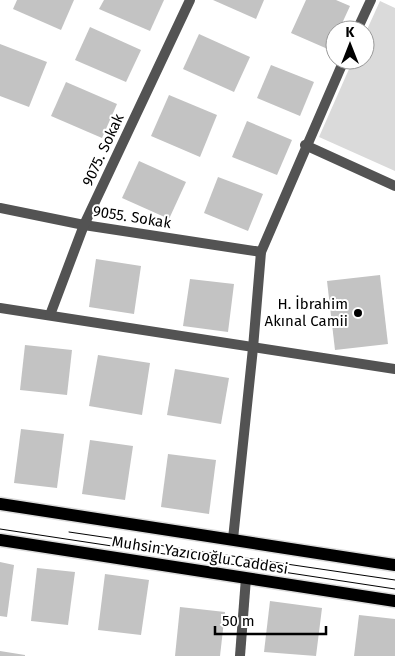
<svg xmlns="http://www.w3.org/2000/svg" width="395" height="656" font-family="'Fira Sans',sans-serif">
  <rect width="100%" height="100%" fill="#fff"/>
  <path fill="#dadada" d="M380,1L395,8V171L319,137L353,60H365V34Z"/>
  <g fill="#c3c3c3">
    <path d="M17,0H74L61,30L13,9Z"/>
    <path d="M104,0H164L150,31L99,9Z"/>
    <path d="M213,0H264L256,19Z"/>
    <path d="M306,0H336L350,6L339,30H335V39L330,50L291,33Z"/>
    <path d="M90,27L141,50L126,82L75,60Z"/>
    <path d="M199,34L250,57L234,92L183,69Z"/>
    <path d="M0,44L47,62L29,107L0,96Z"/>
    <path d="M271,65L314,82L300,116L257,98Z"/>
    <path d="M66,82L117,104L102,138L51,116Z"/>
    <path d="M169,95L217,115L200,157L151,136Z"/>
    <path d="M247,121L292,140L277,175L232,157Z"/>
    <path d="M139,161L186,182L169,219L122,198Z"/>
    <path d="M218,177L263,194L248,231L204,213Z"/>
    <path d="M96,259L141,266L134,314L89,307Z"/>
    <path d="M380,275L388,344L335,350L327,281Z"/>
    <path d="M190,279L234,284L228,332L183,326Z"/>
    <path d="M25,345L72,350L67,395L20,390Z"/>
    <path d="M98,355L150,363L142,415L89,406Z"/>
    <path d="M175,369L229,378L221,424L167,415Z"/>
    <path d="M21,429L64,434L57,488L14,483Z"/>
    <path d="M90,440L133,446L125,500L82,494Z"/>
    <path d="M168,454L216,460L209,514L161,507Z"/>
    <path d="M0,562L14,565L7,617L0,616Z"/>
    <path d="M37,568L75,572L68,625L31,621Z"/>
    <path d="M105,574L149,580L141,635L98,630Z"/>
    <path d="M270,601L322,608L316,656L264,652Z"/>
    <path d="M180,607L225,612L220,656H175Z"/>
    <path d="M359,615L395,619V656H354Z"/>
    <path d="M0,651L25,655V656H0Z"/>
  </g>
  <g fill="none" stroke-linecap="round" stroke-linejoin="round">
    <defs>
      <g id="primary">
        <path d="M0,504L395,565"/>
        <path d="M0,540L395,601"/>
      </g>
    </defs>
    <use href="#primary" stroke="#dbdbdb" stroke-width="15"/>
    <g stroke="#535353" stroke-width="10">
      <path d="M357,30L371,0"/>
      <path d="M305,145L395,186"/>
      <path d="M0,208L84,225L261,252"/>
      <path d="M0,308L395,369"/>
      <path d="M50,315L84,225L190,0"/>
      <path d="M233,539L253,348L261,252L344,60"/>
      <path d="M240,656L246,578"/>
    </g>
    <use href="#primary" stroke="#000" stroke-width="12"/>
    <g stroke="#000" stroke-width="1">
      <path d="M0,529L395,589"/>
      <path d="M69,532L395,580"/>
    </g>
  </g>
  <circle fill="#000" stroke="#fff" stroke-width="2" cx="358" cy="313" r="5"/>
  <g text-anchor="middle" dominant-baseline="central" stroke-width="4" stroke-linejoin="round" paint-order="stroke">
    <g font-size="15" fill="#000" stroke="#fff">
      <text transform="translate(103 150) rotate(-65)">9075. Sokak</text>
      <text transform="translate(132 217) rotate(9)">9055. Sokak</text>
      <text transform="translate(200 555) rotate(9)">Muhsin Yazıcıoğlu Caddesi</text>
    </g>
    <g font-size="15" fill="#000" stroke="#fff" text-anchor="end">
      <text x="348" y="304">H. İbrahim<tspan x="348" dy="17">Akınal Camii</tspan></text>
    </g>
  </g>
  <g transform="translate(350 45)"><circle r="24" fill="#ffffff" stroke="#999999"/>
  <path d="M0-4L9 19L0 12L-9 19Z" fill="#000000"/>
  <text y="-8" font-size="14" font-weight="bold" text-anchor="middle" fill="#000000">K</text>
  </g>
  <path d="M215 626v8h111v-8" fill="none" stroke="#000000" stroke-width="2.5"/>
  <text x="222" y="626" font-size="15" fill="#000000" stroke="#ffffff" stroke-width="4" paint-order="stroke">50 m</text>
</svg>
